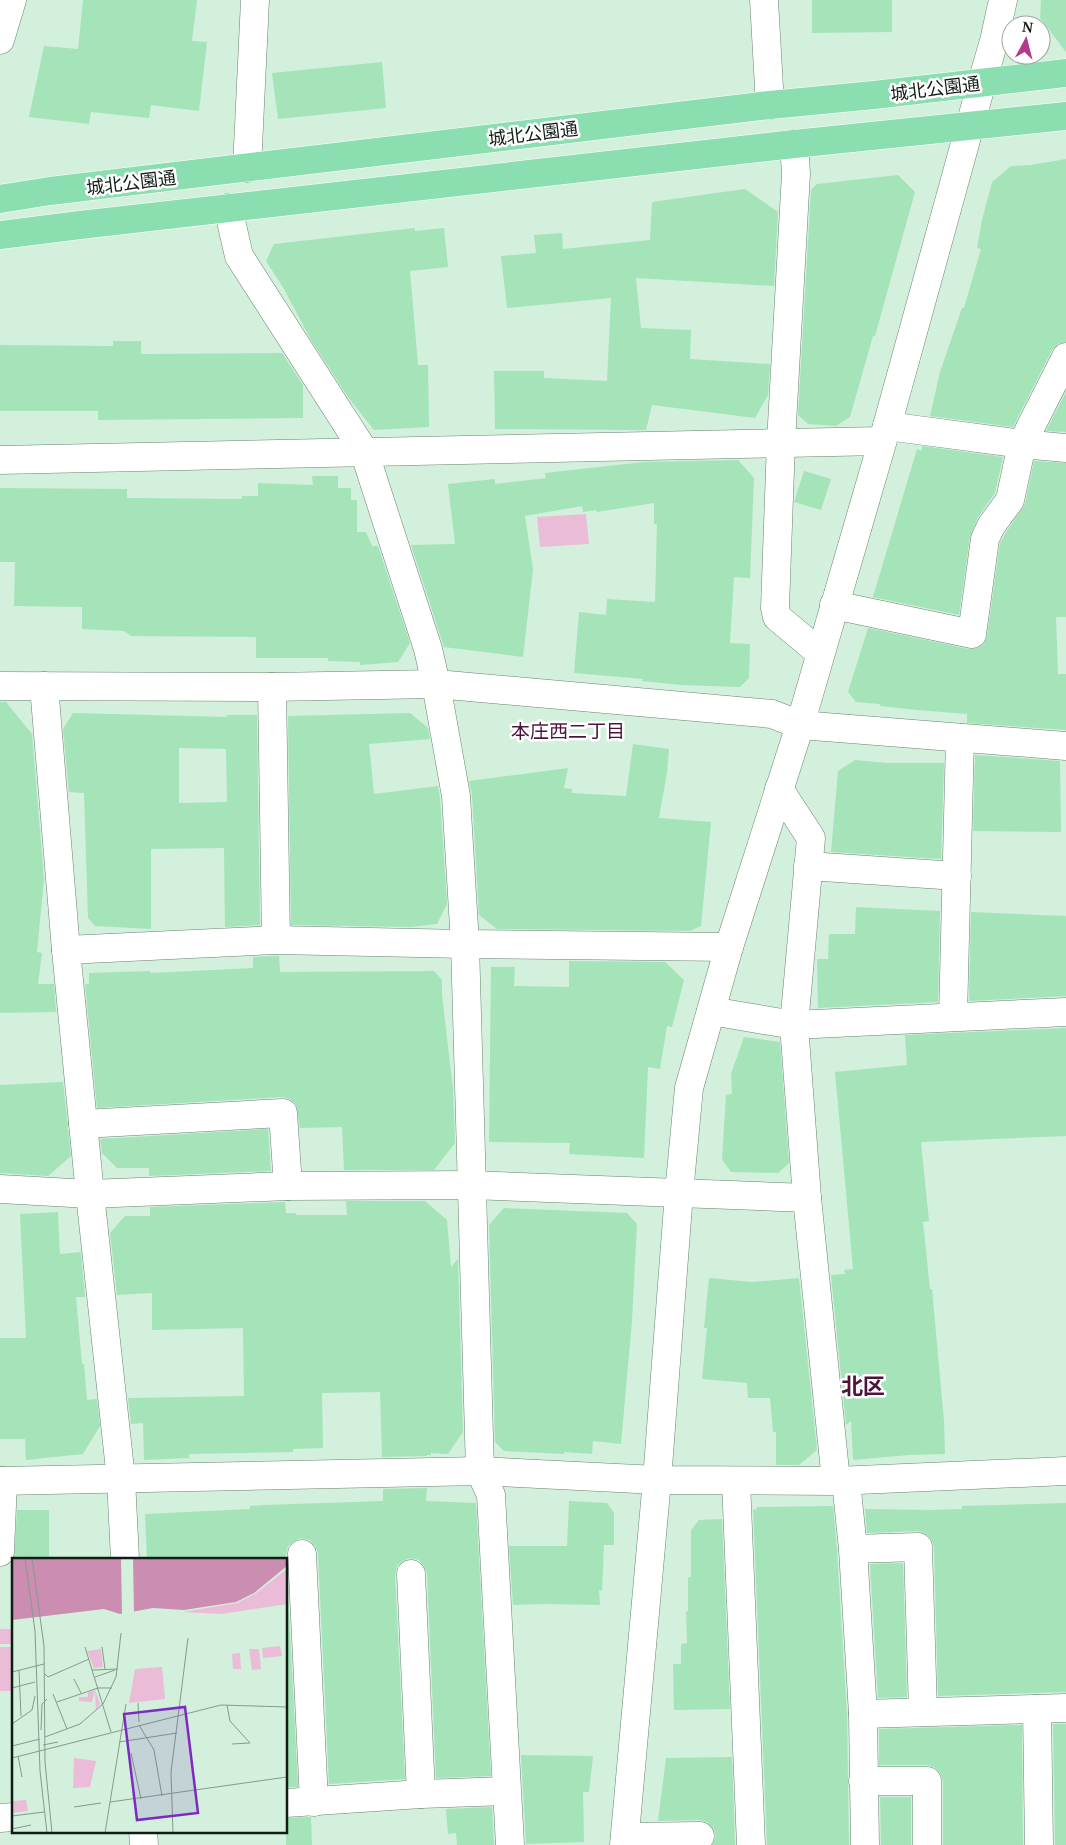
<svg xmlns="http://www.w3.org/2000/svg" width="1066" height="1845" font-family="'Noto Serif','Noto Sans JP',serif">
  <rect width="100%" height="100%" fill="#d2f0db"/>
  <g fill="#eabcd7">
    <path d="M586,514L589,544L540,547L537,517Z"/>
    <rect x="0" y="1629" width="14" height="15"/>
    <rect x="0" y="1647" width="14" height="44"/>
  </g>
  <g fill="#a4e4b8" fill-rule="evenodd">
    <path d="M83,0H197L192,41L207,42L199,111L151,105L149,118L91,112L89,124L29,117L44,46L78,49Z"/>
    <path d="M812,0H892V32L812,33Z"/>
    <path d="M1041,0H1066V52L1040,18Z"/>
    <path d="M382,62L386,108L278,119L272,73Z"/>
    <path d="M1066,159V342L1058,344L1052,350L1013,427L930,416L940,372L962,308H964L981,249L977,248L982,220L992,182L1011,166L1031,165Z"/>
    <path d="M898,175L915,192L875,336H873L850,417L836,426L808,424L798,415L811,190L817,184Z"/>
    <path d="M745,189L778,212L774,286L636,278L641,328L691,330L690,359L770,364L768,395L755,418L652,405L646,430L495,429L494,371H544V378L607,381L611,298L507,308L501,256L536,253L534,235L562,233L563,249L650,240L652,202Z"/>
    <path d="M415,228V231L444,228L448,267L410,271L418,365H428L429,427L374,430L348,397L311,340L284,289L266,261L274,244Z"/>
    <path d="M113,341H141V354L282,353L303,385V418L98,420V411H0V345L113,346Z"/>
    <path d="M1066,392V432L1046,431Z"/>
    <path d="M922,446L1003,457L995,493L978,517L970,537L959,615L873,597L917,449L922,451Z"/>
    <path d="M738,460L754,478L750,578L734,577L730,643L750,644L749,678L740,687L682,685L642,681L643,679L574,673L579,612L606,615L607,599L655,602L657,524H654V503L597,512L596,510L583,512L582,506L525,516L533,569L523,657L444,647L411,545L455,544L448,484L495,479V484L546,478L545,473L644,462Z"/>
    <path d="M1034,461L1066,463V617H1056L1058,674H1066V730L967,723V714L917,710L880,706V704L856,702L848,692L868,628L969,649L978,648L984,643L987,636L1000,543L1005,534L1025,504Z"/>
    <path d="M804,471L831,479L821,510L794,502Z"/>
    <path d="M312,476H338V488H351V500H357V532H366L372,546H378L410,643L398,662L360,665V662L328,661V658H256V637L131,636L124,631L82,629V607L14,606L15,562H0V488L127,489V498L242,499V496H258V483L313,485Z"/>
    <path d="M0,702H6L32,734L44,879L37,952L42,953L38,984H54L56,1012L0,1013Z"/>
    <path d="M73,713L228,717L225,715H257L260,925L225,927L224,848L151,849V929L95,926L88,918L84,793L69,792L63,729ZM179,748L226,749L227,802L179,803Z"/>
    <path d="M410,713L428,728L430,739L369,744L374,794L438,786L440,798L447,904L437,924L410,927L291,925L288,716Z"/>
    <path d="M633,744L669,749L667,772L659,818L711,822L701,926L690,931L497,929L479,915L472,795L469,781L568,768L564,788L572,789V793L626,796Z"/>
    <path d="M975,755L1060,761L1061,832L973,831Z"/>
    <path d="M855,760L888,763H944L941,859L831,852L838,771Z"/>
    <path d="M856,907L940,911L938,1002L818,1008L817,959H828L829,934H855Z"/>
    <path d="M971,912L1066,916V996L969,1001Z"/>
    <path d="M276,956H279L280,972L434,971L442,980V995L453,1089L455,1143L434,1170H344L342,1127L300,1128L296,1105L290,1099L283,1097L97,1108L85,984H89V973L150,971V973L253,968V957Z"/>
    <path d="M569,961L665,962L684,980L672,1027L667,1026L660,1069L648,1067L644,1158L569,1154L570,1143L489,1142L491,967H515L514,986L569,987Z"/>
    <path d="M1066,1028V1136L921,1142L929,1221L923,1222L930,1289H932L944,1421L945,1454L909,1455L853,1460L851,1421L846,1425L831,1275L845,1274L844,1270L853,1269L835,1072L907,1065L905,1035Z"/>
    <path d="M744,1037L780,1042L789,1163L778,1173L731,1172L722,1159L726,1095L732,1094L731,1074Z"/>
    <path d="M63,1082L71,1156L48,1176L0,1173V1085Z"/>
    <path d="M268,1129L271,1171L149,1176V1168H117L102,1153L100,1139Z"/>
    <path d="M346,1201H425L447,1220L451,1267L458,1259L463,1432L448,1454L431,1453V1455H427V1456L382,1457L380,1392L322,1393L323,1448L293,1449V1452L189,1454V1458L144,1460L143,1423L131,1424L128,1398L244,1396L243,1328L152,1330V1293L117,1295L110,1233L125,1216H150V1207L285,1202L286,1213H296V1215H347Z"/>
    <path d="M504,1208L627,1213L637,1224L632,1321L621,1444L593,1441L592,1454L564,1452V1454L504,1451L495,1442L489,1225Z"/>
    <path d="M58,1212L60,1254L81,1252L85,1297H76L82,1364H84L87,1400L97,1399L100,1426L83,1454L26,1460L25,1439H0V1338H26L20,1214Z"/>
    <path d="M709,1278L752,1282L799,1278L817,1450L799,1465H776V1432H773L770,1398H748L747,1383L702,1379L707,1328H704Z"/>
    <path d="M427,1488L426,1501L476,1503L491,1776L436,1778L427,1573L424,1566L419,1560L410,1558L403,1561L397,1566L395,1575L405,1779L329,1784L318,1553L315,1546L310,1540L301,1538L294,1541L288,1546L286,1555L298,1787H286V1559H147L145,1514L250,1509V1506L265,1505L383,1501V1489Z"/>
    <path d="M569,1501L607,1503L614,1513V1545H604L602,1591L599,1590L600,1605L544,1604L513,1605L509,1546H567Z"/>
    <path d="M1066,1503V1692L938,1696L934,1547L931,1539L926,1534L918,1531L867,1533L865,1509L931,1510L962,1509V1506Z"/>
    <path d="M833,1506L837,1550L847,1715L849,1845H767L753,1509L756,1510L757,1507Z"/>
    <path d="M17,1510H49V1558H14Z"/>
    <path d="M722,1519L730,1709L674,1710L673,1664H681V1644L687,1643L686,1612L688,1611V1577H691V1530L699,1520Z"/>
    <path d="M903,1563L907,1697L878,1698L870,1564Z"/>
    <path d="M1053,1724H1066V1845H1055Z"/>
    <path d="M1022,1725L1023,1845H943V1781L940,1773L934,1767L927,1765H879V1729Z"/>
    <path d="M521,1755L593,1756L589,1792H583L584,1842L526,1844Z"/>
    <path d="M732,1757L735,1845H712L716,1835L713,1828L707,1822L700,1820L658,1821L666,1758Z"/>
    <path d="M880,1797H911V1845H881Z"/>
    <path d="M492,1807L494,1845H457L456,1833L448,1834L446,1809Z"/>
    <path d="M311,1817L312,1845H286V1818Z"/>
  </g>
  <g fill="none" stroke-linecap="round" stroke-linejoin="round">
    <defs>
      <g id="minor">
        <path d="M764,0L770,105"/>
        <path d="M0,40L12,0"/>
        <path d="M794,144L796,173L781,442L775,608L777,617L820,653"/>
        <path d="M247,168L255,0"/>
        <path d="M228,208L239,256L364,451L428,649L436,684L456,796L465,944L480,1471L491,1495L510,1845"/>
        <path d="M887,426L1022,444L1066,448"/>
        <path d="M0,460L882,441"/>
        <path d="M834,605L972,634L985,539L991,526L1010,500L1022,444L1066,357"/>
        <path d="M0,686L272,687L436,684L772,714L800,725L1066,746"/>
        <path d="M44,686L66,950L90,1194L121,1479L125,1559"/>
        <path d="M272,687L276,940"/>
        <path d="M779,789L811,838L794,1025L807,1198L836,1481"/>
        <path d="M808,866L957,876"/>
        <path d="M66,950L276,940L465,944L729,947"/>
        <path d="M711,1011L794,1025L1066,1012"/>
        <path d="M953,1017L960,738"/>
        <path d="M83,1124L283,1113L288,1186"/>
        <path d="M0,1189L90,1194L288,1186L471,1185L807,1198"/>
        <path d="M0,1481L480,1471L657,1480L836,1481L1066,1471"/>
        <path d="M736,1481L751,1845"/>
        <path d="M846,1481L853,1549L863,1714L865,1845"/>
        <path d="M853,1549L918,1547L923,1711"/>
        <path d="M0,1552L3,1481"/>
        <path d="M302,1554L314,1802"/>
        <path d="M411,1574L421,1794"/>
        <path d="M1037,1709L1039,1845"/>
        <path d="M863,1714L1066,1708"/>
        <path d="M863,1781H927V1845"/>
        <path d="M286,1803L421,1794L506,1791"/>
        <path d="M0,1818L14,1817"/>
        <path d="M143,1831L144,1845"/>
        <path d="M625,1837L700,1836"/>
        <path d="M624,1845L657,1480L679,1193L689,1088L729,947L800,725L887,426L982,82L994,41L1003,0"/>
      </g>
      <g id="major">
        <path d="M0,199L50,191L770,105L874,95L1066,73"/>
        <path d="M0,235L80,225L794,144L1066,116"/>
      </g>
    </defs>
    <use href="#minor" stroke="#698471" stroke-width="29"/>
    <use href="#major" stroke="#fff" stroke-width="29"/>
    <use href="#minor" stroke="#fff" stroke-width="28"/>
    <use href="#major" stroke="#8adeaf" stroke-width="28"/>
  </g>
  <g text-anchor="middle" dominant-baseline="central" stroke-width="5" stroke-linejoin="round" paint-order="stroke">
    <g font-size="18" fill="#111c14" stroke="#fff">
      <text transform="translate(935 88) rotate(-7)">城北公園通</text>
      <text transform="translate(533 133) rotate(-7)">城北公園通</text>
      <text transform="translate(131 182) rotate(-7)">城北公園通</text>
    </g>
    <g font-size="19" fill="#4e133b" stroke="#fff">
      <text x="568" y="731">本庄西二丁目</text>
    </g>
    <g font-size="22" font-weight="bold" fill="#4e133b" stroke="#fff">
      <text x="863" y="1385">北区</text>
    </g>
  </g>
  <g transform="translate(12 1558)">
    <rect width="275" height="275" fill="#d2f0db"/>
    <path d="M275,11V46L209,56L171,54L225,45L243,36ZM268,88L270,98L251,100L250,90ZM89,91L91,109L82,110L75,93ZM237,91H247L249,111L240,112ZM228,95L229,111H221L220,96ZM150,109L153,141L117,145L123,111ZM83,132L88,146L84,152L83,133L80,144L67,143V139H76V134ZM62,200L84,203L78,229L61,230ZM14,242L16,253L0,255V243Z" fill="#eabcd7"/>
    <path d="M275,0V8L242,35L224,44L172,52L141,50L108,56L92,51L0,62V1Z" fill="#cc8db2"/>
    <path d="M109,0H121L122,56L110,58Z" fill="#d2f0db"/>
    <path fill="none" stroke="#859b8b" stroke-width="1" d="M13,0L23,73L28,213L35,275M20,0L32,88L33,204L40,275M73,89L99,174M90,89L93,111M7,112L9,158M80,112L106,111M0,114L32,106M33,116L36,119L77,101M83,119L103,112M62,121L69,135M0,130L23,124M41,136L55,171M45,144L86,130H100M126,145L127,164M215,147L218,163L238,185M0,166L20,152L23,138M127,167L142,192L150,238M29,172L30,146L35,141M33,179L68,166L91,146L104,119L109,75M107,184L165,175M220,186L238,185M31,187L46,184M0,188L28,181M119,195L129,241M6,198L10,219M0,200L209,147L275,149M98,244L275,219M62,249L89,245M0,258L32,254M0,271L19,267M93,275L114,146M161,275L159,214L176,80"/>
    <path fill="#7b2cbf" fill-opacity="0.15" stroke="#7b2cbf" stroke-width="2.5" d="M173,149L186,255L125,262L112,156Z"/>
    <rect width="275" height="275" fill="none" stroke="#111c14" stroke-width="2.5"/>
  </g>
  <g transform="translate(1026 40) rotate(7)"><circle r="24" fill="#ffffff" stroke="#a0a4a1"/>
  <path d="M0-4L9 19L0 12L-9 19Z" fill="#b4398c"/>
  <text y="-8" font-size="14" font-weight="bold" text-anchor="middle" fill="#111c14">N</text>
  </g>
</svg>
